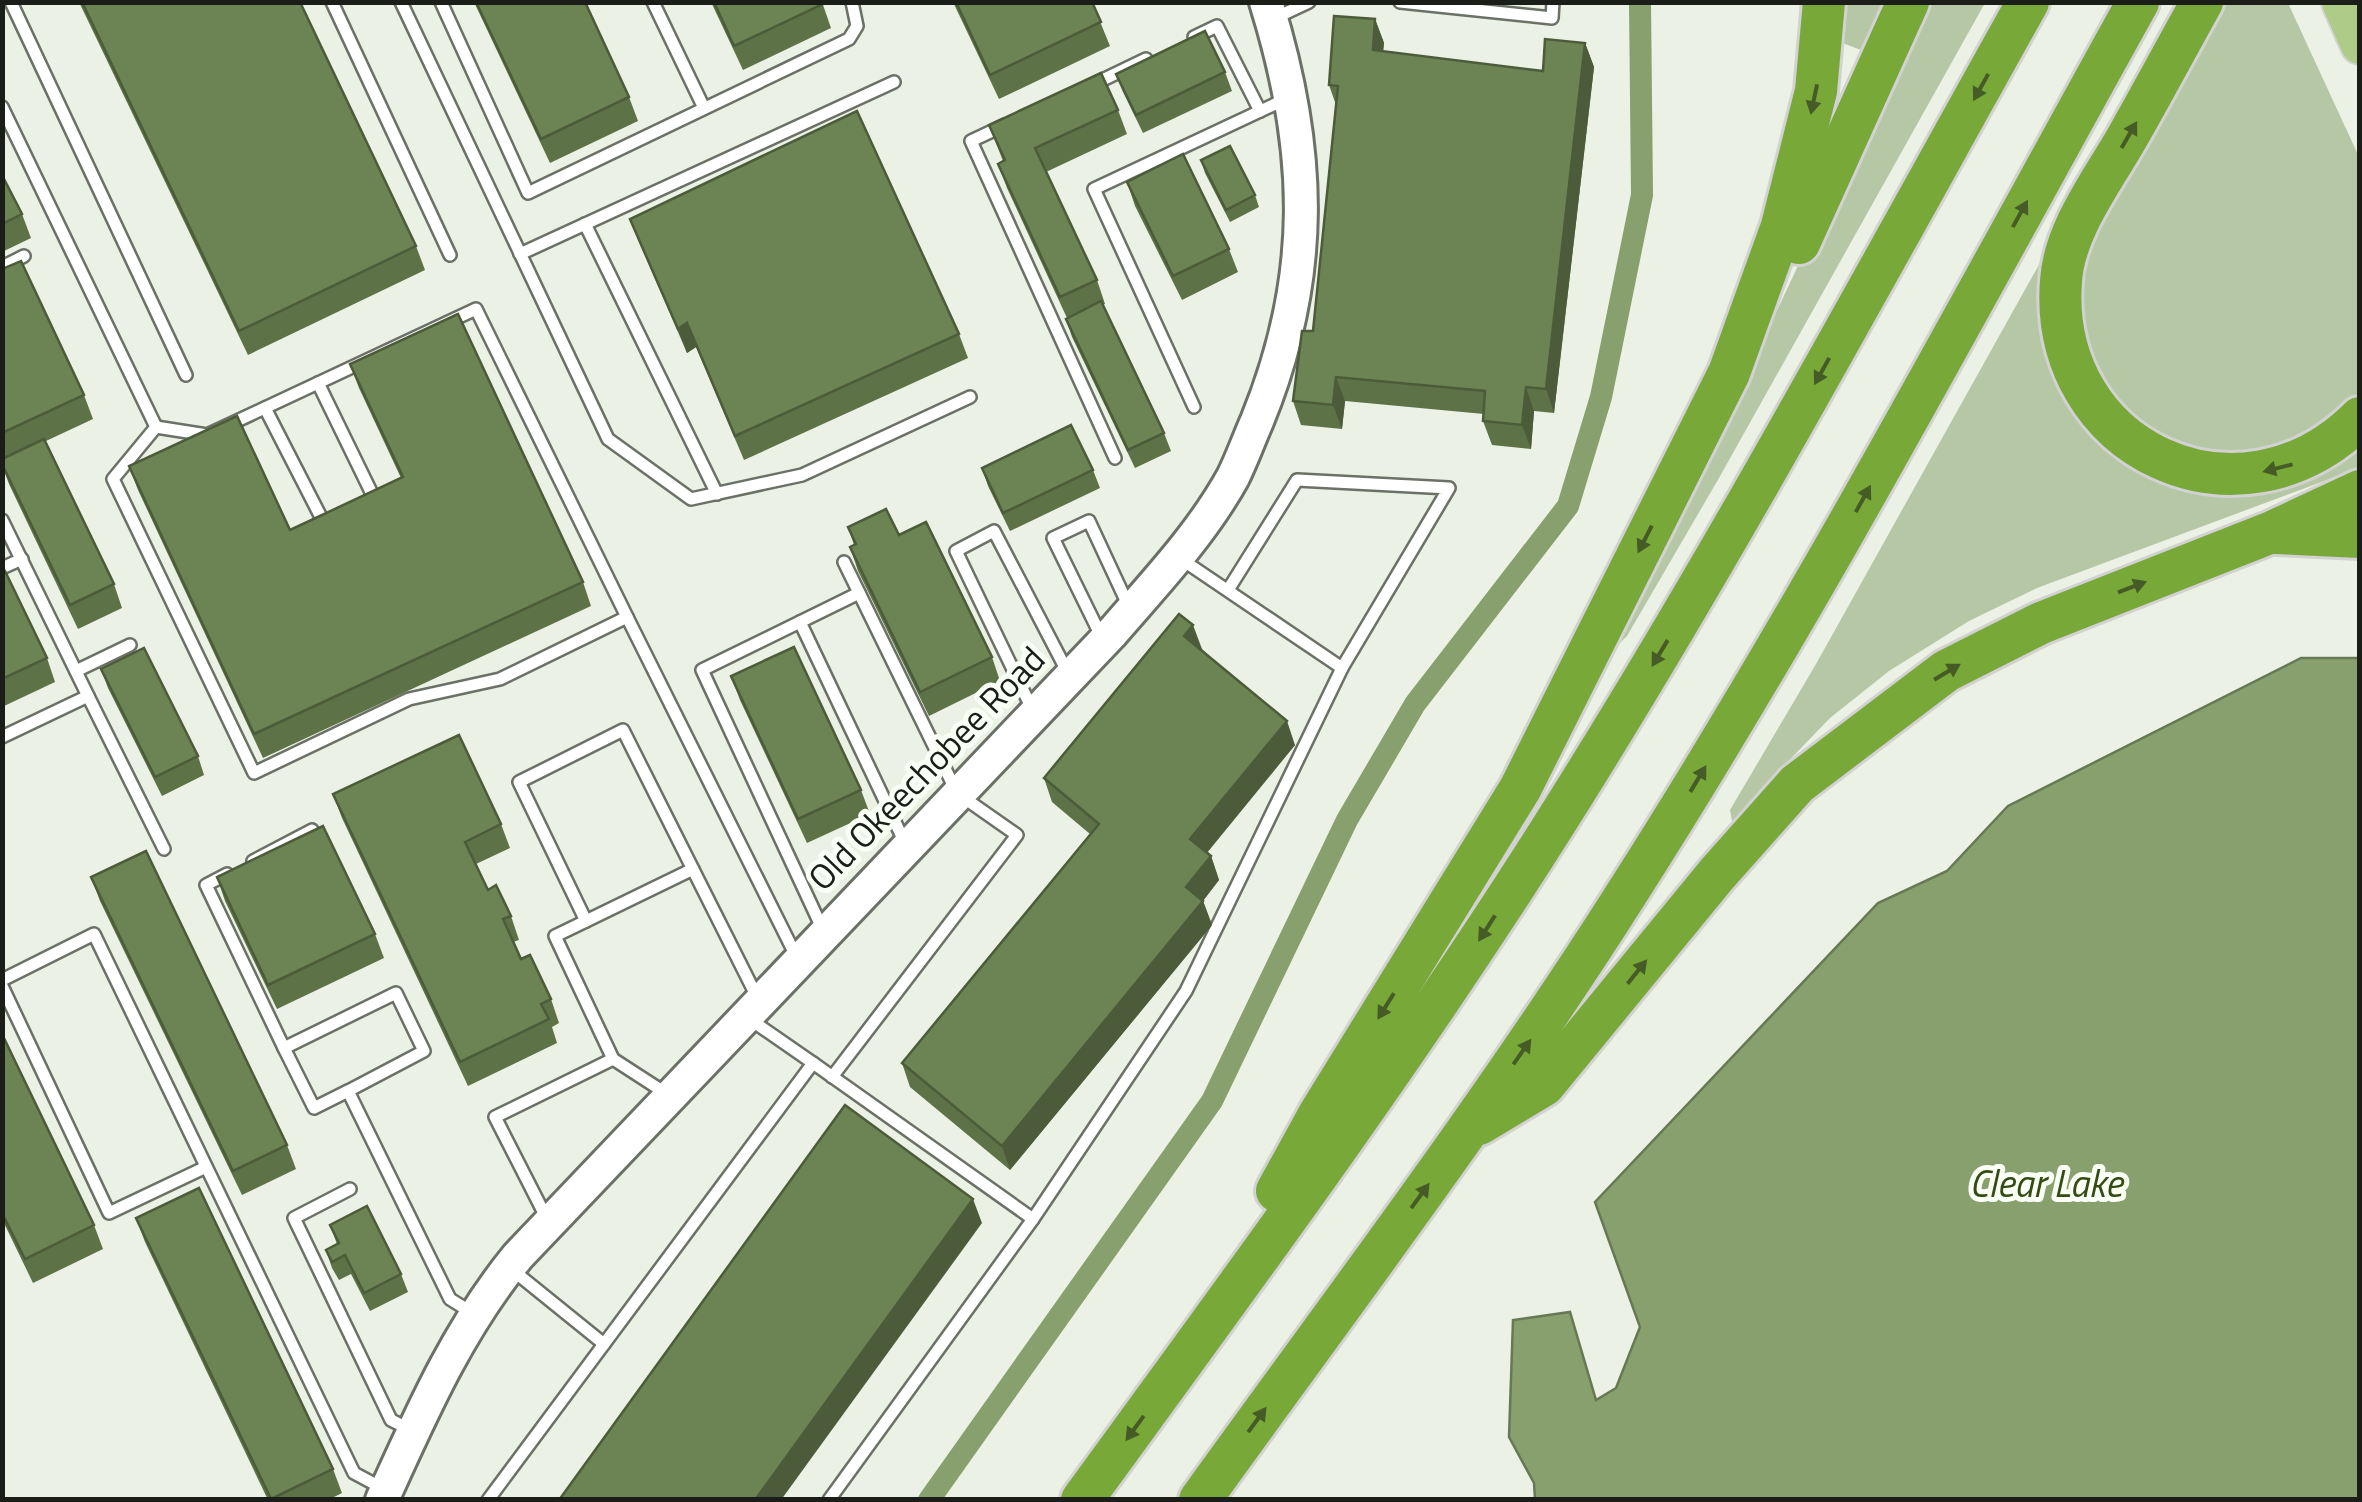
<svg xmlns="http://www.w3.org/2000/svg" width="2362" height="1502" font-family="'Titillium Web',sans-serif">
  <rect width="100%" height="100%" fill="#ebf2e5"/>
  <g fill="#b6c7a6">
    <path d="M1840,3H1892L1869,53L1837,41Z"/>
    <path d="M1922,3H1985L1719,478L1627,636L1620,643Z"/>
    <path d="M2221,3H2288L2360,159L2359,402L2340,424L2246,464L2143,437L2081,353V258Z"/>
    <path d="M2055,236L2047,302L2152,465L2359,438V468L2037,588L1969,621L1889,671L1830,718L1776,774L1742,818L1732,821L1730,810L1816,664Z"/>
  </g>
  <path fill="#87a06d" stroke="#677954" stroke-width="2.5" d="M2301,658H2359V1499H1535L1534,1483L1509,1437L1513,1320L1570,1312L1596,1400L1616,1388L1640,1327L1595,1202L1878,903L1947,871L2008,806Z"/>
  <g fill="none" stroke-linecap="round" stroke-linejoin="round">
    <path stroke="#87a06d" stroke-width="22" d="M929,1500L1212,1101L1347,820L1415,704L1568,506L1601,397L1642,195L1640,2"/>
    <defs>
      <g id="lane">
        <path d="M11,2L186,375"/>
        <path d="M332,2L450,255"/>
        <path d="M401,2L608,439L691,499L802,475L970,397"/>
        <path d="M441,2L528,193L849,39L857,26L852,2"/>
        <path d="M653,2L704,108"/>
        <path d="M1400,2L1552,18L1553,2"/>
        <path d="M1275,18L1309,2"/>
        <path d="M1194,37L1217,26L1260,111"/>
        <path d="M1090,86L1146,59"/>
        <path d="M2,107L156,427"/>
        <path d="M1005,125L971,141L1115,458"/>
        <path d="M585,224L717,494"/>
        <path d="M520,254L894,82"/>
        <path d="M2,267L24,256"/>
        <path d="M476,309L627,617L500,679L409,699L254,773L113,479L156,427L207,435Z"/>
        <path d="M318,383L375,500"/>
        <path d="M1194,407L1094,189L1288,98"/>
        <path d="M265,408L325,525"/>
        <path d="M2,520L88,696L2,737"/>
        <path d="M1181,559L1342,668L1449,488L1297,480L1228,590"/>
        <path d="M2,568L22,559"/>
        <path d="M627,617L797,958"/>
        <path d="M800,622L905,843"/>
        <path d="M1102,638L1053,538L1089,521L1129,607"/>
        <path d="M76,671L130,645"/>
        <path d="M88,696L164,849"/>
        <path d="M1033,711L956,551L994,531L1068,673"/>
        <path d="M253,861L312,830"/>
        <path d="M693,869L586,921L519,782L623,730L757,997"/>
        <path d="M227,874L206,885L284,1048L396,993L424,1051L348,1091L450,1299L474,1314"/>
        <path d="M586,921L555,936L613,1059L667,1094"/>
        <path d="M823,930L702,670L859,593"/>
        <path d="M2,980L94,934L354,1473L382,1488"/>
        <path d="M2,986L109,1213L206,1167"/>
        <path d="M751,1020L813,1063"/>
        <path d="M284,1048L314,1108L348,1091"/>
        <path d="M832,1077L1017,835L957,793L844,562"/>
        <path d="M350,1189L294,1218L391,1420L409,1429"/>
        <path d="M547,1219L495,1117L613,1059"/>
        <path d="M510,1268L604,1344"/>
        <path d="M488,1500L813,1063L1033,1219"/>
        <path d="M829,1500L1033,1219L1186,991L1342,668"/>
      </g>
      <path id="secondary" d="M382,1500C421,1414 458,1329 518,1256L1111,634C1154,584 1201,535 1233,477C1242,459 1249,439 1257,421C1316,277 1312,149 1266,2"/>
      <path id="primary" d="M2341,2L2360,45"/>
      <g id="highway">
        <path d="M2202,2C2177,47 2153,92 2128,136C2103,180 2064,230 2061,281C2048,450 2239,539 2360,418"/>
        <path d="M1799,243L1908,2"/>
        <path d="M2277,533L2360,537"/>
        <path d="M1479,1124L1544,1085L1717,874L1797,784L1946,671L2041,623L2272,532L2360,491"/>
        <path d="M1277,1191L1320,1113L1520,789L1729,373L1782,226L1816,91L1824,2"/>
        <path d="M1082,1500C1243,1279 1406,1059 1552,828C1722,560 1873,279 2028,2"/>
        <path d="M1200,1500C1344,1300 1493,1104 1625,896C1810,607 1971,303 2138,2"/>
      </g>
    </defs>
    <use href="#lane" stroke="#6b7166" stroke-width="16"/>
    <use href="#secondary" stroke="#6b7166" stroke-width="38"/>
    <use href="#primary" stroke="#d1d2d1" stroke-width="42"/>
    <use href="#highway" stroke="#d1d2d1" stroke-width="48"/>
    <use href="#lane" stroke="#fff" stroke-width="11"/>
    <use href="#secondary" stroke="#fff" stroke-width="32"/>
    <use href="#primary" stroke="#aecb87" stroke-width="38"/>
    <use href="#highway" stroke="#78a837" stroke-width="42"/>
  </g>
  <g fill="#5d7247">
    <path d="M79,2H300L416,246L425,270L248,355Z"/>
    <path d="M474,2H585L629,97L638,121L550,163Z"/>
    <path d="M711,2H822L831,28L743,70Z"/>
    <path d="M953,2H1092L1110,46L999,99Z"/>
    <path d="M1375,19L1384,43L1383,51L1543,71L1585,43L1594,67L1554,413L1534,411L1531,449L1492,445L1483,421L1484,414L1345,401L1342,429L1301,425L1293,401L1313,331L1336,105L1329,85Z"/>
    <path d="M1225,72L1232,91L1143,133L1123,92L1116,74Z"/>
    <path d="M1118,110L1127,134L1046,172L1097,280L1105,304L1103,305L1164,433L1171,451L1135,468L1072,337L1066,319L1067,318L1007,188L998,164L1003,161L989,125Z"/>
    <path d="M1201,160L1255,195L1259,207L1230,222L1205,173Z"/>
    <path d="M2,175L22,214L31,238L2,252Z"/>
    <path d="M1127,182L1229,249L1238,272L1182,300L1135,206Z"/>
    <path d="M630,219L959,334L968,358L744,460L696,347L687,353L639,242Z"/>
    <path d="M2,269L84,395L93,419L46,441L114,584L122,608L78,629L9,484L2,465Z"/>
    <path d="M350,364L583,582L591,606L263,758L138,490L129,466L290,530L401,478L359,388Z"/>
    <path d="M982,468L1093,470L1100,488L1010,531L988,486Z"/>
    <path d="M848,527L899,535L992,657L1000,681L929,716L858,571L850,547L854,545Z"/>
    <path d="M2,572L47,658L55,682L2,707Z"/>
    <path d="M1202,649L1295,745L1207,853L1211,856L1219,880L1203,901L1212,925L1010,1170L910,1087L902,1063L1090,834L1052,802L1044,778Z"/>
    <path d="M101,669L198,756L204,775L162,796L108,688Z"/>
    <path d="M731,676L861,790L870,814L807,843L740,700Z"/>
    <path d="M333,794L501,824L510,848L476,864L488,890L511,916L519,940L513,942L521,959L551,999L559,1023L552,1027L557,1043L468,1086L342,818Z"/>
    <path d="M91,877L287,1145L296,1169L242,1195L100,901Z"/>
    <path d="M217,877L375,934L384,958L277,1009L225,901Z"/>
    <path d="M2,1034L94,1225L103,1249L33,1283L2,1219Z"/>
    <path d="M136,1218L333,1469L342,1493L328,1500H268L145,1242Z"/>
    <path d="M330,1225L401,1274L408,1292L370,1311L351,1274L339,1280L332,1268L326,1250L337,1244Z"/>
  </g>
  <g fill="#4c5c3a">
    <path d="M1375,19L1384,43L1381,74L1373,50Z"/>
    <path d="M1585,43L1594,67L1554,413L1546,389Z"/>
    <path d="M687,323L696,347L687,353L678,329Z"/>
    <path d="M1336,377L1345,401L1342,429L1333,405Z"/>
    <path d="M1526,387L1534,411L1531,449L1522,425Z"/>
    <path d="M1193,625L1202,649L1193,660L1184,636Z"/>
    <path d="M1287,721L1295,745L1198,863L1190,839Z"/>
    <path d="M1211,856L1219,880L1195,911L1186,887Z"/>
    <path d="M1203,901L1212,925L1010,1170L1002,1146Z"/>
    <path d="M973,1199L982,1223L781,1500H755Z"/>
  </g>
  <g fill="#6c8453" stroke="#4c5c3a" stroke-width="2.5">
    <path d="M82,2H300L416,246L239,331Z"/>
    <path d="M476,2H585L629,97L541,139Z"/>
    <path d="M714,2H822L823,4L734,46Z"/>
    <path d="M956,2H1092L1101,22L990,75Z"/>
    <path d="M1334,16L1375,19L1373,50L1543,71L1545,39L1585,43L1546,389L1526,387L1522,425L1483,421L1485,391L1336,377L1333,405L1293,401L1302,331H1313L1338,86L1329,85Z"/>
    <path d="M1205,31L1225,72L1136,115L1116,74Z"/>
    <path d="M1101,73L1118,110L1035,148L1097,280L1060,297L998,164L1005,160L989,125Z"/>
    <path d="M857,111L959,334L735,436L687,323L678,329L630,219Z"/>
    <path d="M1230,146L1255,195L1226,210L1201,160Z"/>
    <path d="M1183,154L1229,249L1173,276L1127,182Z"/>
    <path d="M2,175L22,214L2,224Z"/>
    <path d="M21,261L84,395L2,433V269Z"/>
    <path d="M1101,301L1164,433L1128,450L1066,319Z"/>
    <path d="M458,314L583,582L254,734L129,466L237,416L290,530L403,477L350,364Z"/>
    <path d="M1071,425L1093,470L1003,513L982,468Z"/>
    <path d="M44,439L114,584L70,605L2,464V459Z"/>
    <path d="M886,509L899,535L926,522L992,657L920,692L850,547L856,544L848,527Z"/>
    <path d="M5,571L47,658L2,679V572Z"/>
    <path d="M1179,614L1193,625L1184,636L1287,721L1190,839L1211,856L1186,887L1203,901L1002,1146L902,1063L1099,824L1044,778Z"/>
    <path d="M794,647L861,790L798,819L731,676Z"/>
    <path d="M144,648L198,756L155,777L101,669Z"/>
    <path d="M459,735L501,824L465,842L488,890L496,885L511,916L503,919L521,959L530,955L551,999L541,1004L549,1019L460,1062L333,794Z"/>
    <path d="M323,826L375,934L268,985L217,877Z"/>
    <path d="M146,851L287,1145L233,1171L91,877Z"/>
    <path d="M2,1034L94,1225L25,1259L2,1213Z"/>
    <path d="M845,1105L973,1199L755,1500H559Z"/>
    <path d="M199,1188L333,1469L271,1499L136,1218Z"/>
    <path d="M367,1206L401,1274L364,1293L345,1255L332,1262L326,1250L339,1243L330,1225Z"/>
  </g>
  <defs><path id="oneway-solid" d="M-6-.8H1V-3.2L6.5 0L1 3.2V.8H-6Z" transform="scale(2.5)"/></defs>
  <g fill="#455c26">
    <use href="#oneway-solid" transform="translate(1981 87) rotate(119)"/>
    <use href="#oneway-solid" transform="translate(1814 99) rotate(102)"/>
    <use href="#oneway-solid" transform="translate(2129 135) rotate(-60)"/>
    <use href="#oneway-solid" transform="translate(2020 214) rotate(-61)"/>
    <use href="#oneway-solid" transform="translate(1822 371) rotate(119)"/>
    <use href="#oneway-solid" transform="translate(2278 468) rotate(166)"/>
    <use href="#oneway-solid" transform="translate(1863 499) rotate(-61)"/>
    <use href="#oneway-solid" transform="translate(1645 539) rotate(117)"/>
    <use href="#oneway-solid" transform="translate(2132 587) rotate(-21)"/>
    <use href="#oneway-solid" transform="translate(1660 653) rotate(121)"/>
    <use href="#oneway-solid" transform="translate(1947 672) rotate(-31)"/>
    <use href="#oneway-solid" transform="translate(1698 779) rotate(-59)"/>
    <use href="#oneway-solid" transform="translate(1487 928) rotate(123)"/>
    <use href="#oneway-solid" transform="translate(1637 972) rotate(-51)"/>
    <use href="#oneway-solid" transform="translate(1386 1006) rotate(122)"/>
    <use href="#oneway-solid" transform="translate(1522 1052) rotate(-55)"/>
    <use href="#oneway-solid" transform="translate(1420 1196) rotate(-54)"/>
    <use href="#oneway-solid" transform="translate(1257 1420) rotate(-54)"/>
    <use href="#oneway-solid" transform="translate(1135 1428) rotate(126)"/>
  </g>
  <g text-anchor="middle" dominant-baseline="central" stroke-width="10" stroke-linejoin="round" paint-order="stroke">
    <g font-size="35" fill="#1b1d19" stroke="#f9fff4">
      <text transform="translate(926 768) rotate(-46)">Old Okeechobee Road</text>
    </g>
    <g font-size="38" font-style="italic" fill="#344c14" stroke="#f9fff4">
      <text x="2046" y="1183">Clear Lake</text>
    </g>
  </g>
  <rect width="2362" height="1502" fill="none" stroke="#1b1d19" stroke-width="10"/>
</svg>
